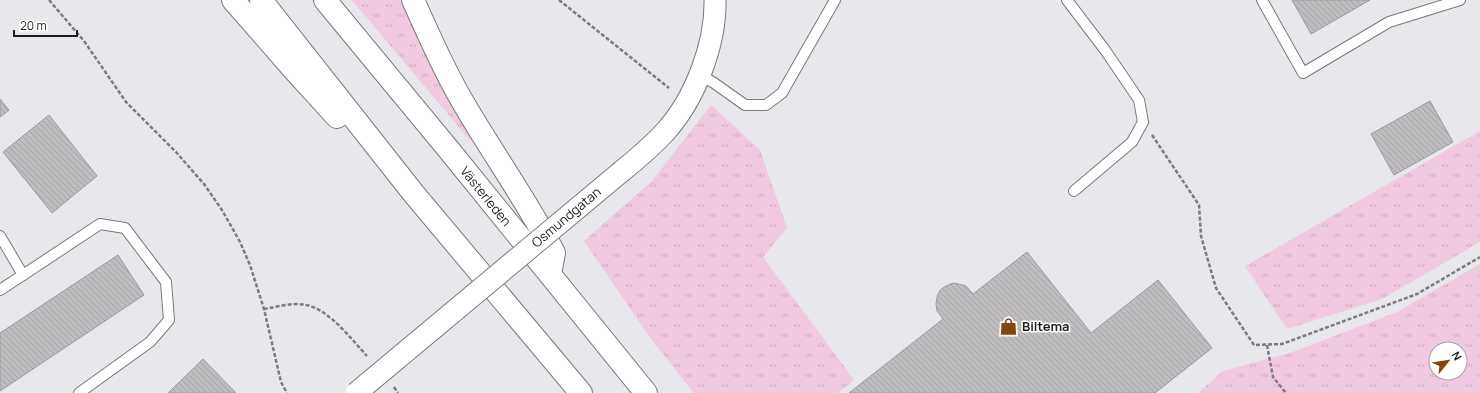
<svg xmlns="http://www.w3.org/2000/svg" width="1480" height="393" font-family="Manrope,sans-serif">
  <defs>
    <pattern id="grass-tufts" width="24" height="20" patternUnits="userSpaceOnUse"><rect width="24" height="20" fill="#f1c9e0"/><path d="M3 7l-1-3M5 7V3M7 7l1-3M15 17l-1-3M17 17v-4M19 17l1-3" fill="none" stroke="#ceacc0"/></pattern>
    <pattern id="building-back-hatch" width="6" height="6" patternUnits="userSpaceOnUse"><rect width="6" height="6" fill="#c0bdc1"/><path d="M-1 5l2 2M0 0l6 6M5-1l2 2" fill="none" stroke="#a5a2a6"/></pattern>
  </defs>
  <rect width="100%" height="100%" fill="#e8e7ec"/>
  <g fill="url(#grass-tufts)" fill-rule="evenodd">
    <path d="M352,0H404L416,29L474,145Z"/>
    <path d="M711,105L760,150L787,228L763,257L854,380L838,393H694L651,339L584,241L652,181Z"/>
    <path d="M1480,131V242L1382,299L1287,329L1245,266Z"/>
    <path d="M1480,264V393H1198L1223,371L1290,353L1397,312ZM1436,349H1460V373H1436Z"/>
  </g>
  <g fill="url(#building-back-hatch)" stroke="#9d9a9e">
    <path d="M1292,0H1370L1311,34Z"/>
    <path d="M0,99L9,110L0,117Z"/>
    <path d="M1430,101L1453,142L1394,175L1371,134Z"/>
    <path d="M49,115L97,176L52,213L3,152Z"/>
    <path d="M1027,252L1091,333L1158,280L1212,348L1155,393H849L943,319L937,311L936,304L937,297L940,290L946,286L953,283L959,284L966,286L973,294Z"/>
    <path d="M118,255L144,295L0,391V333Z"/>
    <path d="M203,359L236,393H168Z"/>
  </g>
  <g fill="none" stroke-linecap="round" stroke-linejoin="round">
    <defs>
      <g id="service">
        <path d="M1067,0L1105,50L1139,100L1143,122L1132,142L1074,191"/>
        <path d="M1262,0L1303,73L1389,22L1460,0"/>
        <path d="M699,74L714,83L745,105H766L782,93L835,0"/>
        <path d="M0,236L23,275L0,290"/>
        <path d="M23,275L100,224L125,228L166,282L169,320L150,342L79,393"/>
      </g>
      <path id="minor" d="M622,171C637,159 652,146 665,132C695,99 716,44 715,0"/>
      <g id="motorway">
        <path d="M233,0L296,72L337,117"/>
        <path d="M261,0L414,194L581,393"/>
        <path d="M325,0L449,150L646,393"/>
        <path d="M413,0C429,35 444,71 464,104C493,154 527,201 554,253L550,274"/>
      </g>
    </defs>
    <use href="#service" stroke="#7a797d" stroke-width="12"/>
    <use href="#minor" stroke="#7a797d" stroke-width="23"/>
    <use href="#motorway" stroke="#7a797d" stroke-width="24"/>
    <g stroke="#7c7c7e" stroke-width="2.5" stroke-dasharray="4 2" stroke-linecap="butt">
      <path d="M49,0L84,41L126,102L176,152L204,184L222,210L240,242L250,265L264,309L281,382L287,393"/>
      <path d="M559,0L669,88"/>
      <path d="M1152,135L1199,205L1201,236L1216,288L1254,345L1282,344L1417,294L1480,257"/>
      <path d="M264,309C277,307 293,302 306,305C329,309 352,340 367,356"/>
      <path d="M1267,345L1273,377L1286,393"/>
      <path d="M394,387L398,393"/>
    </g>
    <use href="#service" stroke="#fff" stroke-width="10"/>
    <use href="#minor" stroke="#fff" stroke-width="21"/>
    <use href="#motorway" stroke="#fff" stroke-width="22"/>
    <defs>
      <path id="minor-bridge" d="M356,393L622,171"/>
    </defs>
    <use href="#minor-bridge" stroke="#7a797d" stroke-width="23" stroke-linecap="butt"/>
    <use href="#minor-bridge" stroke="#fff" stroke-width="21"/>
  </g>
  <defs>
    <symbol id="shop-bare" viewBox="-9 -9 18 18"><path d="M-5-2.5h2.3a2.7 3.5 0 0 1 5.4 0H5L5.5 6h-11ZM-1.5-2.5h3a1.5 2.3 0 0 0-3 0Z" fill="#85450d" stroke="#fff" stroke-width="2.5" paint-order="stroke"/></symbol>
  </defs>
  <g fill-rule="evenodd">
    <use href="#shop-bare" x="996" y="314" width="25" height="25"/>
  </g>
  <g text-anchor="middle" dominant-baseline="central" stroke-width="3" stroke-linejoin="round" paint-order="stroke">
    <g font-size="13" fill="#1f1f20" stroke="#fff">
      <text transform="translate(486 196) rotate(51)">Västerleden</text>
      <text transform="translate(566 217) rotate(-40)">Osmundgatan</text>
    </g>
    <g font-size="13" font-weight="bold" fill="#1f1f20" stroke="#fff" text-anchor="start">
      <text x="1022" y="326">Biltema</text>
    </g>
  </g>
  <g transform="translate(1448 361) rotate(60)"><circle r="19" fill="#ffffff" stroke="#a5a5a6"/>
  <path d="M0-3L7 15L0 10L-7 15Z" fill="#85450d"/>
  <text y="-6" font-size="11" font-weight="bold" text-anchor="middle" fill="#1f1f20">N</text>
  </g>
  <path d="M14 30v6h63v-6" fill="none" stroke="#1f1f20" stroke-width="2"/>
  <text x="20" y="30" font-size="12" fill="#1f1f20" stroke="#ffffff" stroke-width="3" paint-order="stroke">20 m</text>
</svg>
